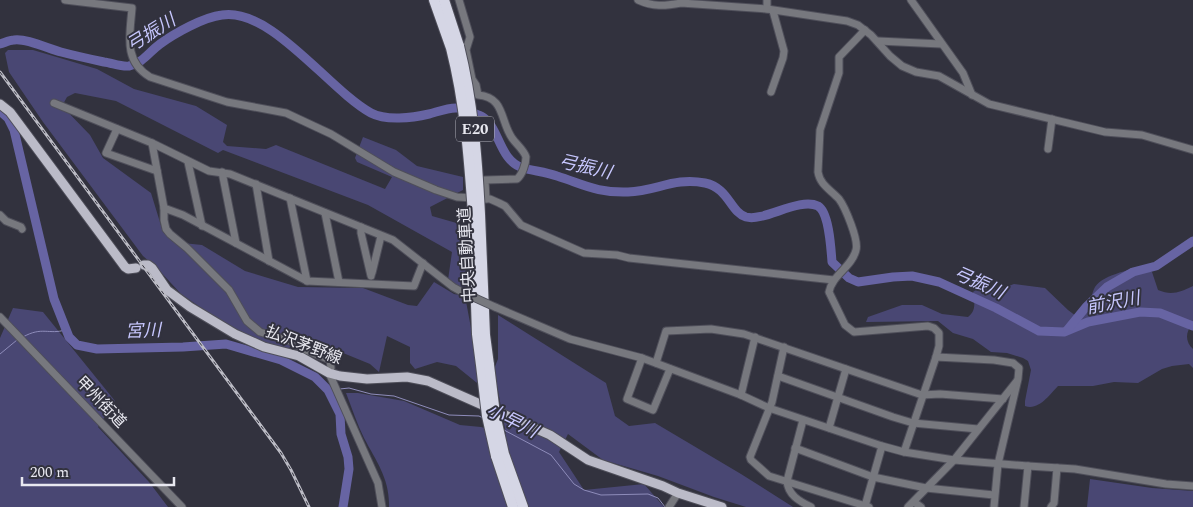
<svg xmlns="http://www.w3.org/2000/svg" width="1193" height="507" font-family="Spectral,'Noto Sans JP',serif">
  <rect width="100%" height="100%" fill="#32323e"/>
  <g fill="#494773">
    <path d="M8,50H33L97,69L134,89L196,106L227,125L223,142L227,146L266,149L276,145L385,189L392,177L357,162L355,158L363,137L396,150L417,166L463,177V190L430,207L432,216L467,226L466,291L448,280L452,252L368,205L223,150L218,153L116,101L75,93L67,97L62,106L90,135L103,158L151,193L163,232L173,242L202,245L245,271L298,287L363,288L408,305L417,306L434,282L454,294L465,296L482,387L456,366L437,362L415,369L410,363V347L387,336L379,372L370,364L326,346L302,341L285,350L235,331L181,294L158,269L143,256L43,122L9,72L5,53Z"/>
    <path d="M1143,267L1152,272L1158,290C1172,296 1180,292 1193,286V324C1185,331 1185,342 1193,349V368L1189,364L1172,366L1162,369L1138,383L1114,382L1093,386H1058C1050,394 1039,411 1025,406V401L1031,370L1028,361L1023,358L1007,353L991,352L973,339L953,333L938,321L866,322L868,317L902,305H922L942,314L968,317C977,310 974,302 973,292L977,289H1000L1014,284L1045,288L1068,310L1076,316H1081C1094,308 1089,300 1094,289C1099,276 1131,269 1143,267Z"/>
    <path d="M13,308L43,312L115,401L98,427L149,482L168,507H0V338Z"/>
    <path d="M498,315L606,383L615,416L629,426L655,423L741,474L793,507H746L714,497L658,476L603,460L568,434L559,452L584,490L644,484L664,507H529L526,502L508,450L491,452L507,507H389C390,479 376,461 364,438C357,424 352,408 346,393H358L404,401L460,425L481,427L506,434L494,369L498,359Z"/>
    <path d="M1090,479L1152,488L1193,491V507H1087Z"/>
  </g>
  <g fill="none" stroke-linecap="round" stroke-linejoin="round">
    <g stroke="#8e8cba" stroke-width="1">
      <path d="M23,337C42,326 49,335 65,330"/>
      <path d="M0,354L17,340"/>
      <path d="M340,389L349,388L371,394L394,396L449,415L479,416L483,418"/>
      <path d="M328,390H333"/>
      <path d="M504,430L551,455L574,484L584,490L601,495L648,494L658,498L665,507"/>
    </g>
    <g stroke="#6764a3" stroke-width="9">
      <path d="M0,44C4,43 9,40 14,40C26,38 49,49 61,52C76,56 90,59 104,62C112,63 121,67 129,66C143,63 149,52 160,44C175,33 204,17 222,15C271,7 329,90 371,113C386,121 412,118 429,114C437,112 449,107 458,108C464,108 475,114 481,116C500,126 498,160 523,168C534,171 546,172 557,176C585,185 597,193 628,192C657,191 674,177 705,183C729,188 730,212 746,217C764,222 799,197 818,206C829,212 831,249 832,262L849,278L858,282L893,277L912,276L939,282L996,308L1039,331L1064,332L1088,322L1140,312L1160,313L1193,326"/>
      <path d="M0,111L8,118L14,130L54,299L69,337L77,345L97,349L183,347L226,344L281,360L315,377L328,390L340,414L341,434L348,457L349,469L343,507"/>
      <path d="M1068,329L1086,307L1107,287L1133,272L1156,266L1193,241"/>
    </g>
    <defs>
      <g id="minor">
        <path d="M65,0L132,8C130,35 123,61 150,77L227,102L286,113L331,134L394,172L436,190L457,197L490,199L499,203L505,206L521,225L584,253L617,255L629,258L834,280"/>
        <path d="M459,0L470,37L466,50L472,79L476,85L478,95C505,97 500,121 512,138C516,144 524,150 526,157C526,164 522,175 517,179L485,180L486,199"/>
        <path d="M638,0C653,7 665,6 681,3L767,9L847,21L858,25L871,35L890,56L902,66L916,72L939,76L989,104L1105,132L1142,135L1193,150"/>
        <path d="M911,0L963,73L972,95"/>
        <path d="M767,9V0"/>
        <path d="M865,30L839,57V73L820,130L818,172C820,185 831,190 839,199C845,207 859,240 856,250C852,267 832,275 829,292L845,325L854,332L928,326L934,328L939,333V346L936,357L904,452"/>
        <path d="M878,41L941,44"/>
        <path d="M771,92L783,58L784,51L773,11"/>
        <path d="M54,103L152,143L209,171L230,174L393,240L453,287L462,292"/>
        <path d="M117,129L106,153L157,171"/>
        <path d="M152,143L164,208V220L166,229L170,234L187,248L229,290L247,321L260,332L290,341L301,348L330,360L331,368L329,373L378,483L382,507"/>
        <path d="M1048,149L1052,119"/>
        <path d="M188,162L202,226"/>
        <path d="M222,172L236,243"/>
        <path d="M256,184L269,261"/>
        <path d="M290,198L307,281"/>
        <path d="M164,208L183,215L307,281L414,286L423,263"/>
        <path d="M325,213L339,282"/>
        <path d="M0,215L6,221L21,227L22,229"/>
        <path d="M361,227V233L371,276"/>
        <path d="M372,273L381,236"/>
        <path d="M495,307L570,339L642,358L741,395L769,408L882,446L904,452L954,460L1028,466L1075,469L1166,484L1193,486"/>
        <path d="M0,317L182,507"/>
        <path d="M784,347L772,402L750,457L751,460L769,476L869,507"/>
        <path d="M936,357L994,360L1013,363L1019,368L1018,379L998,464L994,507"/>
        <path d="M642,358L627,399L653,410L670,369"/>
        <path d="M656,363L666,331L711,329L744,334L922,395L940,394L1003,399"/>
        <path d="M778,376L893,417L913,423L978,429"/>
        <path d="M741,395L755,337"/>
        <path d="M803,420L787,481C788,495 799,501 811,507"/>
        <path d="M829,428L846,369"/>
        <path d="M795,448L873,477L926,488L994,495"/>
        <path d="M914,502L921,507"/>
        <path d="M865,506L882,446"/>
        <path d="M669,507L678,493"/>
        <path d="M908,507L954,460L1017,381"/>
        <path d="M1024,507L1028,466"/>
        <path d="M1051,507L1054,503L1057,468"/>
      </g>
      <g id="major">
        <path d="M0,104L10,112L125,267L128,269L136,268"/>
        <path d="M144,265H148L152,268L167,290L190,307L235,334L264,347L299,356L329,373L340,376L367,379L407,377L428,381L550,435L588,460L663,486L678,493L722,507"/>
      </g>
      <g id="highway">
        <path d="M434,0L451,48"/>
        <path d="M444,0L459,46"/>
        <path d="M473,214L477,334L481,365"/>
        <path d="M480,214L485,335L489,365"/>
        <path d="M504,454L523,507"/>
        <path d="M496,456L513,507"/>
      </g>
    </defs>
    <use href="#minor" stroke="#4f4f5a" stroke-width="9"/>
    <use href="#major" stroke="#4f4f5a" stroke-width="11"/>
    <use href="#highway" stroke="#4f4f5a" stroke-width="12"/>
    <use href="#minor" stroke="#77787e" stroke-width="7"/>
    <use href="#major" stroke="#bbbbc8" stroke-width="9"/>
    <use href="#highway" stroke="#d5d6e5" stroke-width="10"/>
    <defs>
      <path id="rail" d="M0,72L281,453L291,470L309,507"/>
    </defs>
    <use href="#rail" stroke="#bcbcc5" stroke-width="3"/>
    <use href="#rail" stroke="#32323e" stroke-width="1" stroke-dasharray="4" stroke-linecap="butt"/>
    <defs>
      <path id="minor-bridge" d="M462,292L495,307"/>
      <g id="highway-bridge">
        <path d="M459,46C473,102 477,157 480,214"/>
        <path d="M451,48C465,103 469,158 473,214"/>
        <path d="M481,365L487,416L496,456"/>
        <path d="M489,365L495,414L504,454"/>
      </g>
    </defs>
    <use href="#minor-bridge" stroke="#4f4f5a" stroke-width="9" stroke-linecap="butt"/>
    <use href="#highway-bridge" stroke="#4f4f5a" stroke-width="12" stroke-linecap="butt"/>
    <use href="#minor-bridge" stroke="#77787e" stroke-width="7"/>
    <use href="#highway-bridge" stroke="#d5d6e5" stroke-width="10"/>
  </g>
  <g text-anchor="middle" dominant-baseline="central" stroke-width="4" stroke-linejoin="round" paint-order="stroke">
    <rect fill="#32323e" stroke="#b1b1bb" stroke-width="1" x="456" y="116.5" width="38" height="25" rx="4"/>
    <g font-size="15" font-weight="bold" fill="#e8e8f0">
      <text x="475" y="129">E20</text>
    </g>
    <g font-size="16" fill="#e8e8f0" stroke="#32323e">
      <text transform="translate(467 255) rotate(-93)">中央自動車道</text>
      <text transform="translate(304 345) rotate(21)">払沢茅野線</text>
      <text transform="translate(101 402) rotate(46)">甲州街道</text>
    </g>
    <g font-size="18" font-style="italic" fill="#c7c7fe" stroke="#32323e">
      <text transform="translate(151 33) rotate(-32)">弓振川</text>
      <text transform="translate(585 167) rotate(13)">弓振川</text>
      <text transform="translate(979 283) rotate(24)">弓振川</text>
      <text transform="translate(1113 303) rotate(-11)">前沢川</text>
      <text transform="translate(143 331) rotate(-2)">宮川</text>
      <text transform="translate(512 421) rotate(26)">小早川</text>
    </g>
  </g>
  <path d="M22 477v8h152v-8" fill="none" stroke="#e8e8f0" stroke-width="2.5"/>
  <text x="30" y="477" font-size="15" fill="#e8e8f0" stroke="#32323e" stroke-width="4" paint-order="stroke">200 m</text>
</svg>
